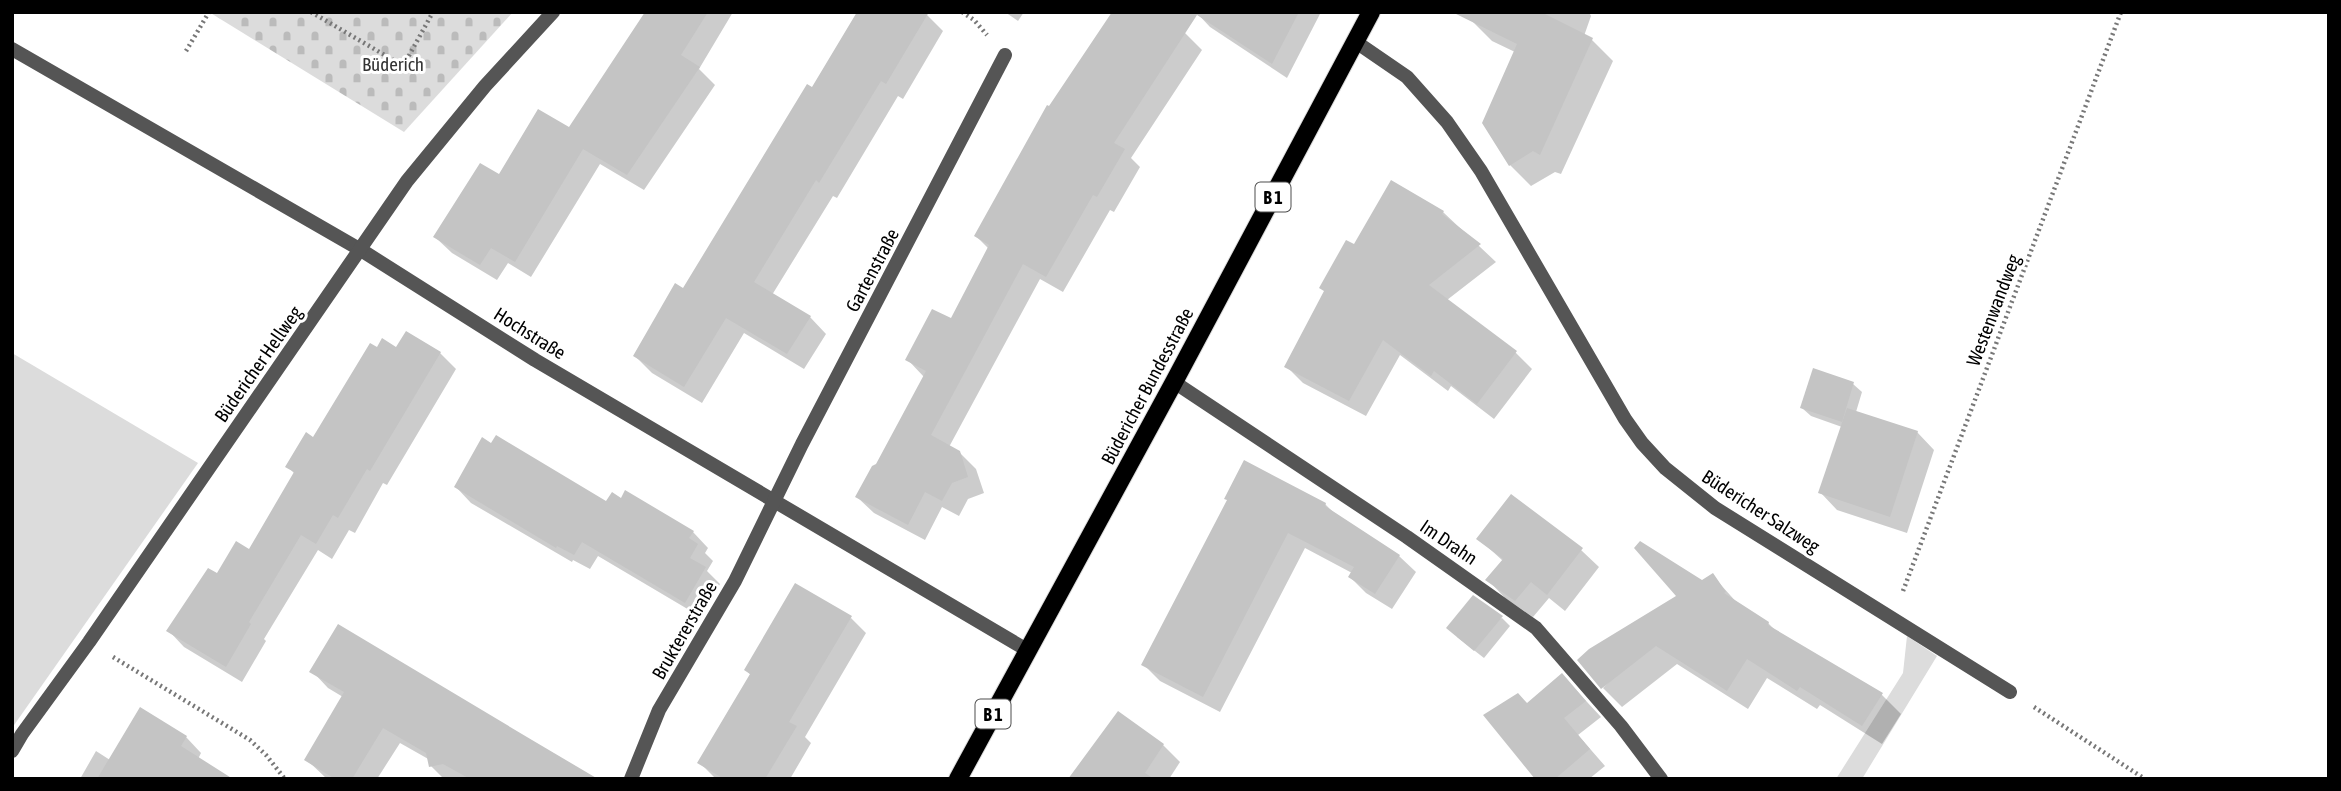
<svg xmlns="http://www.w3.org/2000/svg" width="2341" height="791" font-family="'Asap Condensed',sans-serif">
  <defs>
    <pattern id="cemetery-stones" width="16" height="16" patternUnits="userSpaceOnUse" patternTransform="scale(1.75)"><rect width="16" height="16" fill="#dcdcdc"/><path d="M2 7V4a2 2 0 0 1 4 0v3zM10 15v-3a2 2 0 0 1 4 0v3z" fill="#bbb"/></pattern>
  </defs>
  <rect width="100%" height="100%" fill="#fff"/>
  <g fill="#dcdcdc">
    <path d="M12,353L198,463L12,728Z"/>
    <path d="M1907,636L1937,656L1862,779H1836L1903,673Z"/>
  </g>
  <path fill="url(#cemetery-stones)" d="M209,12H513L404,132Z"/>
  <g fill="#0003">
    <path d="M647,12H733L699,69L715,85L644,190L600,164L531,277L508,263L497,280L452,253L435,237L500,177L570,130Z"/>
    <path d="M1005,12H1024L1018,21Z"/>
    <path d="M1154,12L1185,33L1202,50L1131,158L1140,167L1114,212L1110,210L1063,292L1040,279L949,447L959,452L976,469L984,493L968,499L959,516L942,507L925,540L874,513L857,497L877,466L924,377L907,359L951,321L989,249L976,236Z"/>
    <path d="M1196,12H1321L1287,78L1210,27Z"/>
    <path d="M1475,12H1589L1591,16L1584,36L1592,40L1613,61L1561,174L1555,172L1531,186L1510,165L1515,52L1492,41L1471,20Z"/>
    <path d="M927,15L943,31L903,99L898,96L837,198L833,196L772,295L810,317L826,334L804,369L744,333L702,403L652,373L635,356L684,290L813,89Z"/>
    <path d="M1392,183L1443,212L1496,262L1447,300L1516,353L1532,369L1494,419L1451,386L1448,391L1400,355L1366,416L1303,383L1286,366Z"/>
    <path d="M397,349L440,353L456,369L387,485L383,483L355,533L349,530L332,559L318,550L264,639L266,641L242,682L184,647L169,631L217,576L250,551L295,474L288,467L314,439L377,350Z"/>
    <path d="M1853,384L1862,392L1856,412L1917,432L1934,450L1907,533L1837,510L1820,492L1842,427L1811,416L1802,408Z"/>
    <path d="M456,487L607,503L693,532L708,548L705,553L713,561L707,571L720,584L701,617L598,556L590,569L573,560L572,562L471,503Z"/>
    <path d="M1228,501L1325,504L1337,516L1399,556L1416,572L1392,609L1366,593L1350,577L1352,573L1305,548L1220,712L1160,681L1143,664Z"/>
    <path d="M1479,539L1581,550L1599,567L1565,611L1549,598L1533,617L1505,598L1488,580L1503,561Z"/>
    <path d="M1712,575L1739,605L1768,623L1777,632L1882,695L1901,714L1882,744L1820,705L1817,709L1767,678L1748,709L1677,664L1622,707L1603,688L1702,582Z"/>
    <path d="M851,618L866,633L805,737L811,743L790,779H716L700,763L751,675L746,670Z"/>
    <path d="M1502,618L1510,626L1484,658L1457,637Z"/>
    <path d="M312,671L590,779H444L431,766L430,760L400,743L377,779H327L307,760L343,697L328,688Z"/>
    <path d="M1562,675L1601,717L1578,735L1605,766L1589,779H1538L1527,705Z"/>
    <path d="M186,737L201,753L198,759L226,779H80L96,751L110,760Z"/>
    <path d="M1163,745L1180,762L1169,779H1071Z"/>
  </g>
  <g fill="#c4c4c4">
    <path d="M645,12H708L681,55L700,67L627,175L583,149L515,262L491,248L480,265L433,237L480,163L499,174L538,109L569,127Z"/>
    <path d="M857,12H929L886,84L881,81L819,183L816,180L754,282L811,316L787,354L726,318L684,387L633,356L675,283L683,288L807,84L812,87Z"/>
    <path d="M1112,12H1299L1272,64L1197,15L1114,143L1125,149L1097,197L1093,195L1046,277L1023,264L931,435L960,451L968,477L952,483L942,501L925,492L908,525L855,497L872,466L876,464L926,371L905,360L932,309L951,318L989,245L974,236L1047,105L1049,106Z"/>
    <path d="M1452,12H1541L1593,38L1540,155L1533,151L1509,166L1482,123L1517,44Z"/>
    <path d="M1391,180L1444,211L1442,214L1481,244L1429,285L1517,351L1477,404L1434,371L1431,376L1383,340L1349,401L1284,367L1324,291L1319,288L1346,240L1354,244Z"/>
    <path d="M406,331L441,352L370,471L367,469L338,518L333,515L316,544L301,535L249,622L251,624L226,667L166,631L208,568L217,573L236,541L249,549L294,472L285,467L306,432L313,437L370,343L377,347L382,338L396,347Z"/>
    <path d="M1813,368L1854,382L1842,422L1800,408Z"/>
    <path d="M1847,408L1918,431L1890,517L1818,493Z"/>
    <path d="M496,435L606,501L612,492L621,498L625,490L694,531L689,538L698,544L690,558L706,567L685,603L582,542L574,555L557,546L556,548L454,487L482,437L491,443Z"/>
    <path d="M1244,460L1326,503L1325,506L1400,555L1375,594L1348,577L1354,567L1288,533L1203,697L1141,665L1227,500L1224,499Z"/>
    <path d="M1511,494L1583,548L1547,595L1531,582L1515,601L1485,580L1503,559L1476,539Z"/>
    <path d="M1640,541L1702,580L1713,573L1726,592L1724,593L1769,622L1768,625L1883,693L1862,726L1800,687L1797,691L1747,659L1727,691L1656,646L1601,689L1577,660L1589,649L1676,596L1634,548Z"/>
    <path d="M795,583L852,616L789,722L797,726L765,779H724L697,763L750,674L744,670Z"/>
    <path d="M1473,595L1503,616L1474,651L1446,628Z"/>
    <path d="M338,624L532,740L598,779H470L443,764L429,767L426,753L383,728L352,779H335L304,760L344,692L309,672Z"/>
    <path d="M1562,673L1586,701L1564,718L1590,749L1555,779H1535L1483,715L1518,693L1527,703Z"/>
    <path d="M140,707L187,736L181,746L233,779H97Z"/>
    <path d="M1118,711L1164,744L1145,773L1154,779H1068Z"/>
  </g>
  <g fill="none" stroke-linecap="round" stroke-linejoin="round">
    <defs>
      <path id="primary" d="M958,779L1174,382L1371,12"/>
    </defs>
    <use href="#primary" stroke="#dbdbdb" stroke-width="20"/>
    <g stroke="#777" stroke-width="4.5" stroke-dasharray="2 3.5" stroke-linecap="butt">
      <path d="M311,12L400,64L406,61L433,12"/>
      <path d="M962,12L974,20L987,35"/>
      <path d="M186,51L209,12"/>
      <path d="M1903,591L2121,12"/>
      <path d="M113,657L250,740L266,755L285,779"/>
      <path d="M2034,707L2145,779"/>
    </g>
    <g stroke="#555" stroke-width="14">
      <path d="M1356,42L1407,77L1447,122L1481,171L1625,419L1642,443L1665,468L1715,508L2010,692"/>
      <path d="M12,49L361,250L535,360L1027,650"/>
      <path d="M1174,382L1407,537L1536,628L1621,726L1661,779"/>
      <path d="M12,751L22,734L89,642L407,181L485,86L553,12"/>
      <path d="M631,779L659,710L735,581L802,444L1005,55"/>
    </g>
    <use href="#primary" stroke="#000" stroke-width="18"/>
  </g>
  <g text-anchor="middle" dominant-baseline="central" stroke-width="6" stroke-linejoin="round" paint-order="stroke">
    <g fill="#fff" stroke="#4c4c4c" stroke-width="2">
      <rect x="1255.5" y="182.5" width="35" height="29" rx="5"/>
      <rect x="975.5" y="699.5" width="35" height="29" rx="5"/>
    </g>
    <g font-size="18" font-weight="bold" fill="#000">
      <text x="1273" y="197">B 1</text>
      <text x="993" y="714">B 1</text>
    </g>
    <g font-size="19" fill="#333" stroke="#fff">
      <text x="393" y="64">Büderich</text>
    </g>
    <g font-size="19" fill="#000" stroke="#fff">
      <text transform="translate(872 270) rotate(-62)">Gartenstraße</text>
      <text transform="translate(1993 310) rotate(-69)">Westenwandweg</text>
      <text transform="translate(530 333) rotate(32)">Hochstraße</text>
      <text transform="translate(258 364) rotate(-55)">Büdericher Hellweg</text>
      <text transform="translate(1147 386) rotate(-62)">Büdericher Bundesstraße</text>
      <text transform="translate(1761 511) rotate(33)">Büdericher Salzweg</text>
      <text transform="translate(1449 542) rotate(34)">Im Drahn</text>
      <text transform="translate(684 630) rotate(-60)">Bruktererstraße</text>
    </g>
  </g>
  <rect width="2341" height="791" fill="none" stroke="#000000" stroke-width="28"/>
</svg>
